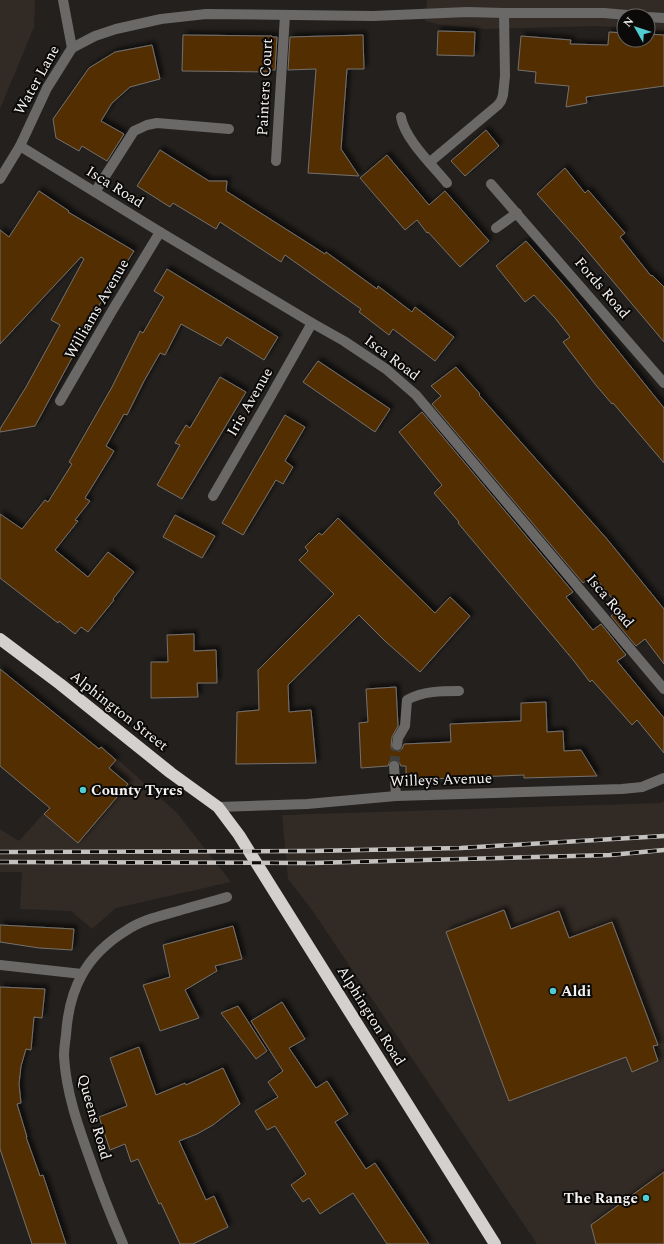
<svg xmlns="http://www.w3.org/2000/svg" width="664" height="1244" font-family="Spectral,serif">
  <defs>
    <filter id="shadow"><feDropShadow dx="3.5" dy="-3.5" stdDeviation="2" flood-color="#0009"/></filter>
  </defs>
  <rect width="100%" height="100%" fill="#23201d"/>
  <g fill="#322a24">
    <path d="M0,0H35L34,27L0,109Z"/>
    <path d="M427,0H664V31L648,30V16H624V28L598,26L486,29L441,25L425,21Z"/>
    <path d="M102,745L177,813L231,882L116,908L92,929L71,911L20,909L22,872H0V829L19,841L46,811L98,748Z"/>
    <path d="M664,801V1244H537L312,910L288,879L282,815L661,803Z"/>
  </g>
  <g fill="#532f06" stroke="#73706d" filter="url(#shadow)">
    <path d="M438,31L475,32L474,56L437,55Z"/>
    <path d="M609,32L624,33V40H648V34L664,35V86L586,97L587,103L566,107L569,86L535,83L536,72L518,70L521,36L571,40L570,44L608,45Z"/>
    <path d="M183,35L272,36V37H277L275,70H271V72L182,71Z"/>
    <path d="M363,35L364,69H347L341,149L359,176L308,173L316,69L288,70L290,37Z"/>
    <path d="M152,45L160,79L130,87L112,103L101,121L124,134L107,161L82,146L79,151L56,138L53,119L89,68L115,52Z"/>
    <path d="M486,130L499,146L465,176L451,161Z"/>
    <path d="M160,150L209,181H227L226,191L325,254L326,252L377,289L378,286L412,312L415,307L454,337L435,361L393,329L389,335L359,312L361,309L285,255L281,262L220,222L216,229L173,203L170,207L137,186Z"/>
    <path d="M387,155L429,205L445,191L489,241L460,267L428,232L427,233L417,220L405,230L360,178Z"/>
    <path d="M565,168L585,193L588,190L625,233L620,237L651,276L652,275L664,287V342L579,241L537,194Z"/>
    <path d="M39,191L69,211L68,212L134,251L98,307L100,308L79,345L35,426L0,432V429L26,387L60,325L51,320L84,259L81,257L0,344V230L9,237Z"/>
    <path d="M526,241L570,291L664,408V463L613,403L612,404L595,384L569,350L563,342L570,337L555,318L534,295L525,302L496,266Z"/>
    <path d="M167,269L278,337L264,360L227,337L221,346L181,324L165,355L160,353L144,381L127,415L124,414L106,446L114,451L85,498L90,501L75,520L78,521L55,550L88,577L108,552L134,572L113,599L114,600L88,632L81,627L75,634L59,621L58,623L0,578V514L22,529L45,500L48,502L72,464L69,462L112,387L140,331L143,333L164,297L154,291Z"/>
    <path d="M318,361L390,409L375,432L303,382Z"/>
    <path d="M456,367L480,394L479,395L607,539L664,609V664L645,639L636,646L611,616L620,608L593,575L583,583L432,404L441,396L431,386Z"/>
    <path d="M220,377L246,392L182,499L157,485L180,445L175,443L186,425L190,428Z"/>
    <path d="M422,412L573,592L566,597L592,629L593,630L601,624L626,655L617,661L664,718V753L637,720L632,725L592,680L590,682L574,661L458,523L459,522L434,493L442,485L399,432Z"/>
    <path d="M285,415L305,427L285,461L293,467L283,484L276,480L243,535L222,523Z"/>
    <path d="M175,515L215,536L202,558L163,537Z"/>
    <path d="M338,518L435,613L450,597L470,616L420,672L385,641L359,615L288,685L289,712L311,710L316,763L236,764L237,712L259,710L258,670L334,594L299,560L308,551L305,547L319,533L322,535Z"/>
    <path d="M194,634V651L216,650L217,683H197L198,697L151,698V662H168L167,635Z"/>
    <path d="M0,669L99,749L101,747L116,760L109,768L128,784L78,843L44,814L50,808L0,766Z"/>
    <path d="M396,687L398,726L392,737L391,747L393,750L400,751L402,749L404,744L451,742L450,724L521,721V703L546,702L547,732L563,731L564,751L581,750L597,776L524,778V775L406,780V766H401L399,762L396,760L390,761L388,766L361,768L359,723L368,722L366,689Z"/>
    <path d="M504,910L511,929L559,911L569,938L612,922L658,1045L653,1046L658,1061L632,1072L626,1057L509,1101L446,932Z"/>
    <path d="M0,925L74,929L72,950L39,948L0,942Z"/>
    <path d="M233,926L242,959L215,966L217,971L185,990L199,1018L160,1031L143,985L170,977L163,945Z"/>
    <path d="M0,987L45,989L42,1018L34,1017L31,1050L26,1049L21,1066L19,1084L21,1103L17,1104L27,1137H26L40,1176L43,1175L66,1244H32L0,1149Z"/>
    <path d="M282,1002L305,1039L289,1048L316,1088L327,1081L348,1114L335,1122L366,1169L375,1163L429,1244H387L353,1193L320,1214L309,1198L303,1202L291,1185L306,1174L275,1126L267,1130L255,1111L278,1097L268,1082L283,1071L251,1021Z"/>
    <path d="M238,1006L267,1051L256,1059L221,1013Z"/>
    <path d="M139,1047L156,1095L185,1083L186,1085L223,1068L240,1104L213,1125L197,1134L179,1141L206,1200L214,1196L228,1227L193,1244H180L161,1203L159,1204L138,1159L131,1162L125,1144L110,1150L99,1117L127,1106L110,1058Z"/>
    <path d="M664,1172V1244H596L591,1225Z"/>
  </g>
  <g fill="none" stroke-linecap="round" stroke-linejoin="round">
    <path stroke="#42403d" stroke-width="10" stroke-dasharray="10 5" stroke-linecap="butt" d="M394,766L397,745"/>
    <g stroke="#6a6968" stroke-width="10">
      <path d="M63,0L72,48"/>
      <path d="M648,17L664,18"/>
      <path d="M401,117C404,138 433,166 447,183"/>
      <path d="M20,146L160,232L312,323L344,341L386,369L416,395L664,689"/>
      <path d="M276,161L285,15"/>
      <path d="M430,162L498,105L501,101L503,95L505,76L504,13"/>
      <path d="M0,179L20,146L47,88L72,48L95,36L116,29L161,19L206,14L373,16L467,12L504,13H604L639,16"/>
      <path d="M491,184L664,383"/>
      <path d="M95,192L134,131L147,125L157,123L229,129"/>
      <path d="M496,228L517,213"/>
      <path d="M60,401L112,311L160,232"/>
      <path d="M213,496L268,401L312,323"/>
      <path d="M397,745L398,738L405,726L407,700C423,691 441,691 459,691"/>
      <path d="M394,766L396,796"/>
      <path d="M218,807L307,804L396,796L622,789L642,787L664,778"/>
      <path d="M0,965L82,974"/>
      <path d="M123,1244C111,1216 100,1188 90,1159C78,1126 66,1092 64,1056C64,1049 65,1042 66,1035C69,988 86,955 127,930C142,920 160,916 178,911C194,906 211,902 227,897"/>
    </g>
    <path stroke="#d4d0cd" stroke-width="12" d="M0,639L60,684L171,773L218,807L239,835L272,888L495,1244"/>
    <defs>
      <g id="rail">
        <path d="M0,852L312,851L461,848L664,836"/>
        <path d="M0,862L312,863L610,855L664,850"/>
      </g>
    </defs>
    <use href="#rail" stroke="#c4c1bf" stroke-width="4.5"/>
    <use href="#rail" stroke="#0b0a09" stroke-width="3" stroke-dasharray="9" stroke-linecap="butt"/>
  </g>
  <g fill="#51ccd1" stroke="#0b0a09" stroke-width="1.5">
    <circle cx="83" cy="790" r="4"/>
    <circle cx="553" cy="991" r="4"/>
    <circle cx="646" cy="1198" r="4"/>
  </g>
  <g text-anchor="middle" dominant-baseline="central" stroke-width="4" stroke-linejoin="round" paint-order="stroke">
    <g font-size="15" fill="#f5f3f1" stroke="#0b0a09">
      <text transform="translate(37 80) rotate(-61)">Water Lane</text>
      <text transform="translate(265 87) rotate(-87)">Painters Court</text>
      <text transform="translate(115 187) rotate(32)">Isca Road</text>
      <text transform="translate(602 288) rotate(49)">Fords Road</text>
      <text transform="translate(97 309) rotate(-60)">Williams Avenue</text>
      <text transform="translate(392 358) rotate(37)">Isca Road</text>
      <text transform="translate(250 402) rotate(-60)">Iris Avenue</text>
      <text transform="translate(610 601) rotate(50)">Isca Road</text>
      <text transform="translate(119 711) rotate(38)">Alphington Street</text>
      <text transform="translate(441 780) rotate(-2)">Willeys Avenue</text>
      <text transform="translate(371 1016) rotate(58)">Alphington Road</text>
      <text transform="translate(94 1117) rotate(74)">Queens Road</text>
    </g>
    <g font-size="15" font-weight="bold" fill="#f5f3f1" stroke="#0b0a09" text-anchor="start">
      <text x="91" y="790">County Tyres</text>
      <text x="561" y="991">Aldi</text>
      <text x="638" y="1198" text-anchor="end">The Range</text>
    </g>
  </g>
  <g transform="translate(636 28) rotate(309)"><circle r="19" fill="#0b0a09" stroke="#696766"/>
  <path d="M0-3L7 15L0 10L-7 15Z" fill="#51ccd1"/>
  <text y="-6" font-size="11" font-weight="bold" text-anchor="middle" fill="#f5f3f1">N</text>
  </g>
</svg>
